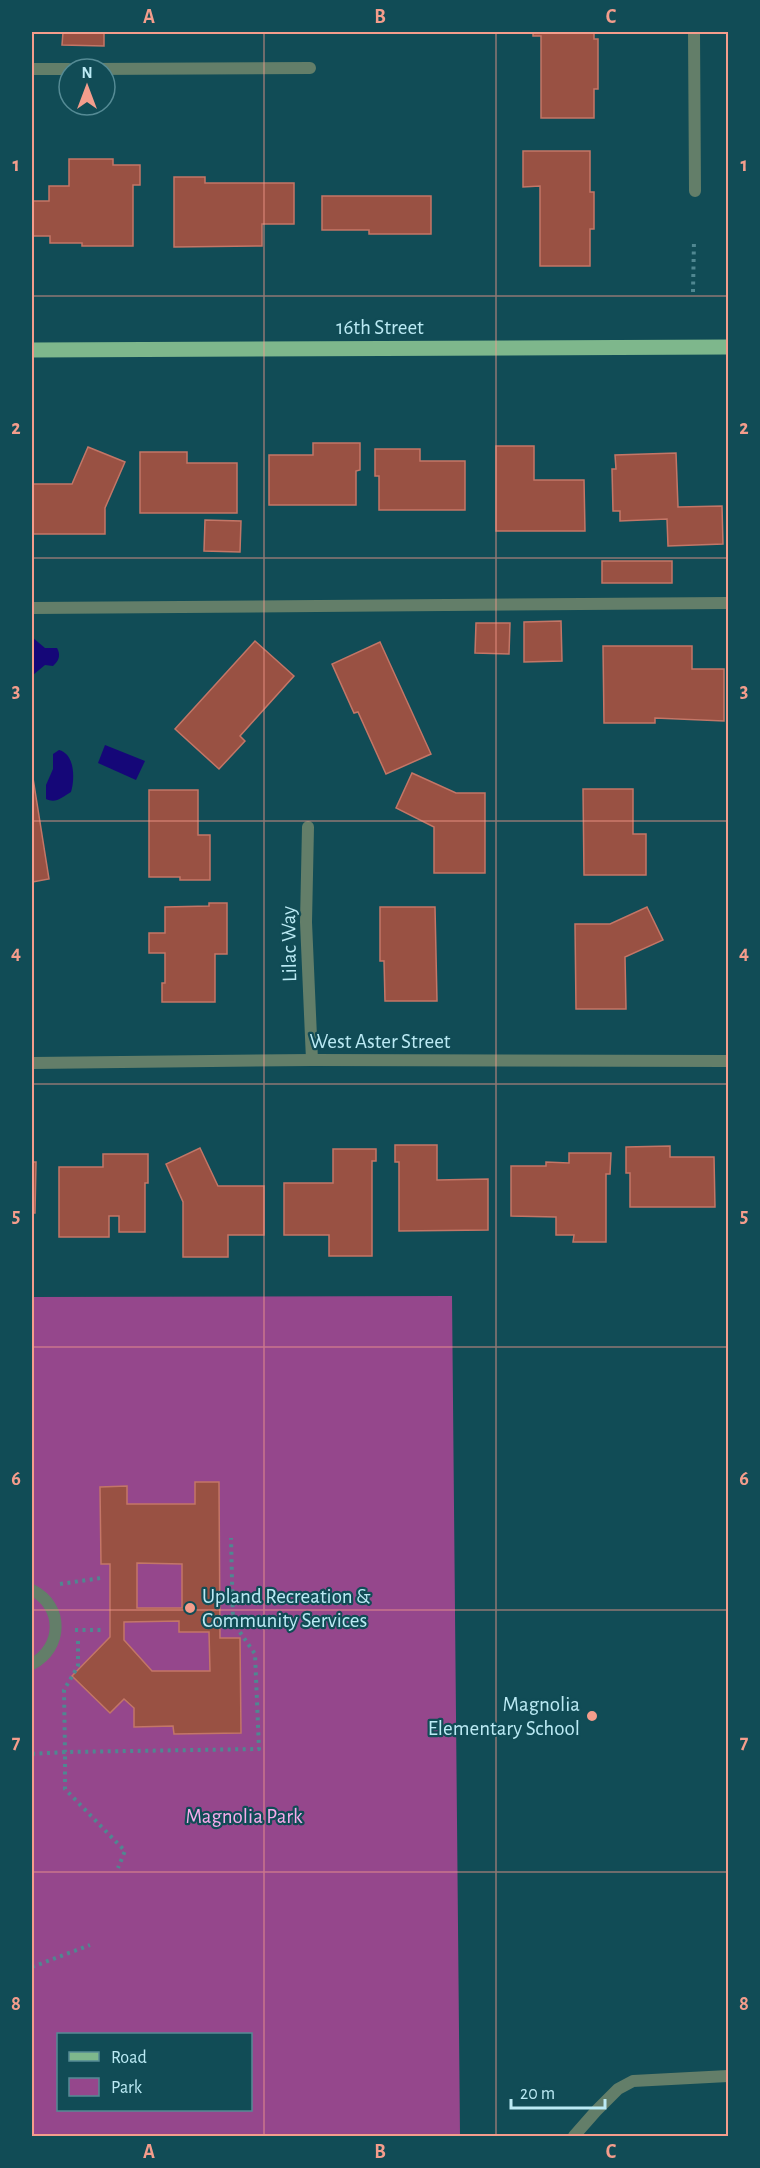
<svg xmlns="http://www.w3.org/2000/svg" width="760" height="2168" font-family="'Alegreya Sans',sans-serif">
  <rect width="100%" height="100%" fill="#114c56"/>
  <path fill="#95478c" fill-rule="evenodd" d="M452,1296L460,2136H32V1297ZM58,2034H250V2110H58Z"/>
  <g fill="#150778">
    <path d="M32,637L45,648H57C61,655 59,661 53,666L45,665L33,675H32Z"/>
    <path d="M105,745L145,761L136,780L98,763Z"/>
    <path d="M59,750C75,754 75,779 71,792C62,797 56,804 46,799V785L53,769V754Z"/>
  </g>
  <g fill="#995143" stroke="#c37667" stroke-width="1.5" fill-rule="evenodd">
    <path d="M63,32H104V46L62,45Z"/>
    <path d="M533,32H594V39H598V89H594V118H541V36H533Z"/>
    <path d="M523,151H590V192H594V229H590V266H540V186L523,187Z"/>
    <path d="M69,159H113V165H140V185H133V246H82V243H50V236H32V201H49V186H69Z"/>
    <path d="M174,177H205V183H294V224H262V246L174,247Z"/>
    <path d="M322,196H431V234H369V230H322Z"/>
    <path d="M313,443H360V470L356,471V505H269V455H313Z"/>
    <path d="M496,446H534V480H584L585,531H496Z"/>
    <path d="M88,447L125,462L105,508V534H32V484H72Z"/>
    <path d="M375,449H420V461H465V510H379V476H375Z"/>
    <path d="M140,452H187V463H237V513H140Z"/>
    <path d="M676,453L678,507L722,506L723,544L668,546L667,519L620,521V511H613L612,469H616L615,455Z"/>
    <path d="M205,520L241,521L240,552L204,551Z"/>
    <rect x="602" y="561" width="70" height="22"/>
    <path d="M561,621L562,661L524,662V622Z"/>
    <path d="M476,623H510L509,654L475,653Z"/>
    <path d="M255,641L294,676L240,736L245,741L219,769L175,729Z"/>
    <path d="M380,642L431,754L386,774L358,712L354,713L332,664Z"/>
    <path d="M603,646H692V669H724V721L655,718V723H604Z"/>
    <path d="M412,773L456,793H485V873H434V827L396,808Z"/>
    <path d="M33,778L49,879L32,882V778Z"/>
    <path d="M583,789H633V834H646V875H584Z"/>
    <path d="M149,790H198V835H210V880H180V877H149Z"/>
    <path d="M209,903H227V954H215V1002H162V983H165V953H149V933H165V907L209,906Z"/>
    <path d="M380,907H435L437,1001H385L384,961H380Z"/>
    <path d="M647,907L663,940L625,957L626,1009H576L575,924H610Z"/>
    <path d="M395,1145H437V1180L488,1179V1230L399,1231V1162H395Z"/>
    <path d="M670,1146V1157H714L715,1207H630V1173H626V1147Z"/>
    <path d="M200,1148L218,1186H264V1235H228V1257H183V1202L166,1164Z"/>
    <path d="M333,1149H376V1161H372V1256H329V1235H284V1183H333Z"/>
    <path d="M569,1153H611L610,1174H606V1242H573L574,1235H556V1217L511,1216V1166H546V1162L569,1163Z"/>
    <path d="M103,1154H148V1183H145V1232H119V1216H109V1237H59V1167H103Z"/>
    <path d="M32,1162H36L35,1213H32Z"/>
    <path d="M195,1482H219L220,1638H240L241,1733L174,1734L173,1726L134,1727V1708L124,1699L110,1713L72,1676L110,1637V1564H101L100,1487L127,1486V1504H195ZM137,1563L182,1564V1608H137ZM179,1621V1632H209L210,1671H152L124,1640V1622Z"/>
  </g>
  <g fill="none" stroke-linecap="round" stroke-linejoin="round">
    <g stroke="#508791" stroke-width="4" stroke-dasharray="3 4.5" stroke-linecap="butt">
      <path d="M693,292L694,240"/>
      <path d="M60,1584L101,1578"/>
      <path d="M75,1630H102"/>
      <path d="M78,1641V1666L64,1690L65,1752L259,1749L255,1654L233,1622L231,1538"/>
      <path d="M32,1754L65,1752V1789L125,1851L118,1868"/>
      <path d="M32,1967L90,1945"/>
    </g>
    <g stroke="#637e69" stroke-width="12">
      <path d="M32,69H69"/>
      <path d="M89,69L310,68"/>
      <path d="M32,608L728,603"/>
      <path d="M32,1590C64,1606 63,1648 32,1664"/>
      <path d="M574,2136L596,2111L618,2089L633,2081L728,2076"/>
    </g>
    <g stroke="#637e69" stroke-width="12">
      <path d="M694,32L695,191"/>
      <path d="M308,827L306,922L312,1060"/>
      <path d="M32,1063L312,1060L728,1061"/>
    </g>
    <path stroke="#7eb78c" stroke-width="15" d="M32,350L728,347"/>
  </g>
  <path fill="none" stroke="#f49d8c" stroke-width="1.5" stroke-opacity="0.55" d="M264,32V2136M496,32V2136M32,296H728M32,558H728M32,821H728M32,1084H728M32,1347H728M32,1610H728M32,1872H728"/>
  <g fill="#f49d8c" stroke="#114c56" stroke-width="2">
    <circle cx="190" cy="1608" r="6"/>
    <circle cx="592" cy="1716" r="6"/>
  </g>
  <g text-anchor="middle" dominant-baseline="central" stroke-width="4.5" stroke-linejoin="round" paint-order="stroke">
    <g font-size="21" fill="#bbeaf4" stroke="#114c56">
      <text x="380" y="327">16th Street</text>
      <text transform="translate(289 944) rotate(-91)">Lilac Way</text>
      <text x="380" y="1041">West Aster Street</text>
    </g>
    <g font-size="21" fill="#bbeaf4" stroke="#114c56" text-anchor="start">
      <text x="202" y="1596">Upland Recreation &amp;<tspan x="202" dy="24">Community Services</tspan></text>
      <text x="580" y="1704" text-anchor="end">Magnolia<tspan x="580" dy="24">Elementary School</tspan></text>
    </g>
    <g font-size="21" fill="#f6abeb" stroke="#114c56">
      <text x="244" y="1816">Magnolia Park</text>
    </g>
  </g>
  <rect width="760" height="2168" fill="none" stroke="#114c56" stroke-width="66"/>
  <rect x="57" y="2033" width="195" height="78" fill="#114c56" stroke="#558b95" stroke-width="1.5"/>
  <rect x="69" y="2052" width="30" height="9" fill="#7eb78c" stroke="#558b95" stroke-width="1.5"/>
  <text x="111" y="2063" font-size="18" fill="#bbeaf4">Road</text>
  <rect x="69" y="2078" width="30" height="18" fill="#95478c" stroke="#558b95" stroke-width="1.5"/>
  <text x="111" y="2093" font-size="18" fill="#bbeaf4">Park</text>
  <g transform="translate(87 87)"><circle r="28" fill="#114c56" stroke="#558b95" stroke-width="1.5"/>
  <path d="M0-4.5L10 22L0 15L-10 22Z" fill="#f49d8c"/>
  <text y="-9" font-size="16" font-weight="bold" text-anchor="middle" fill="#bbeaf4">N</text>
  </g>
  <path d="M511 2099v9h94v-9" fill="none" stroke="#bbeaf4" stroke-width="3"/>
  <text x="520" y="2099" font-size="18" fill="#bbeaf4" stroke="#114c56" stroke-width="4.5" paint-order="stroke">20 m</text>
  <rect x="33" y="33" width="694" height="2102" fill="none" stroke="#f49d8c" stroke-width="2"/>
  <g font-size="20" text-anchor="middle" font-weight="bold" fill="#f49d8c">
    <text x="149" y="23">A</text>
    <text x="380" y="23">B</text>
    <text x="611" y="23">C</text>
    <text x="16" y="171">1</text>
    <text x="744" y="171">1</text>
    <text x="16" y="434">2</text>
    <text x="744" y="434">2</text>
    <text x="16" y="697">3</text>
    <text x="744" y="697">3</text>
    <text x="16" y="959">4</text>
    <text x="744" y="959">4</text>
    <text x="16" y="1222">5</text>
    <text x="744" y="1222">5</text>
    <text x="16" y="1485">6</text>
    <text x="744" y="1485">6</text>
    <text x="16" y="1748">7</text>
    <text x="744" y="1748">7</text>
    <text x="16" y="2010">8</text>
    <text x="744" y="2010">8</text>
    <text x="149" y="2158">A</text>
    <text x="380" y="2158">B</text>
    <text x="611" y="2158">C</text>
  </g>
</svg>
